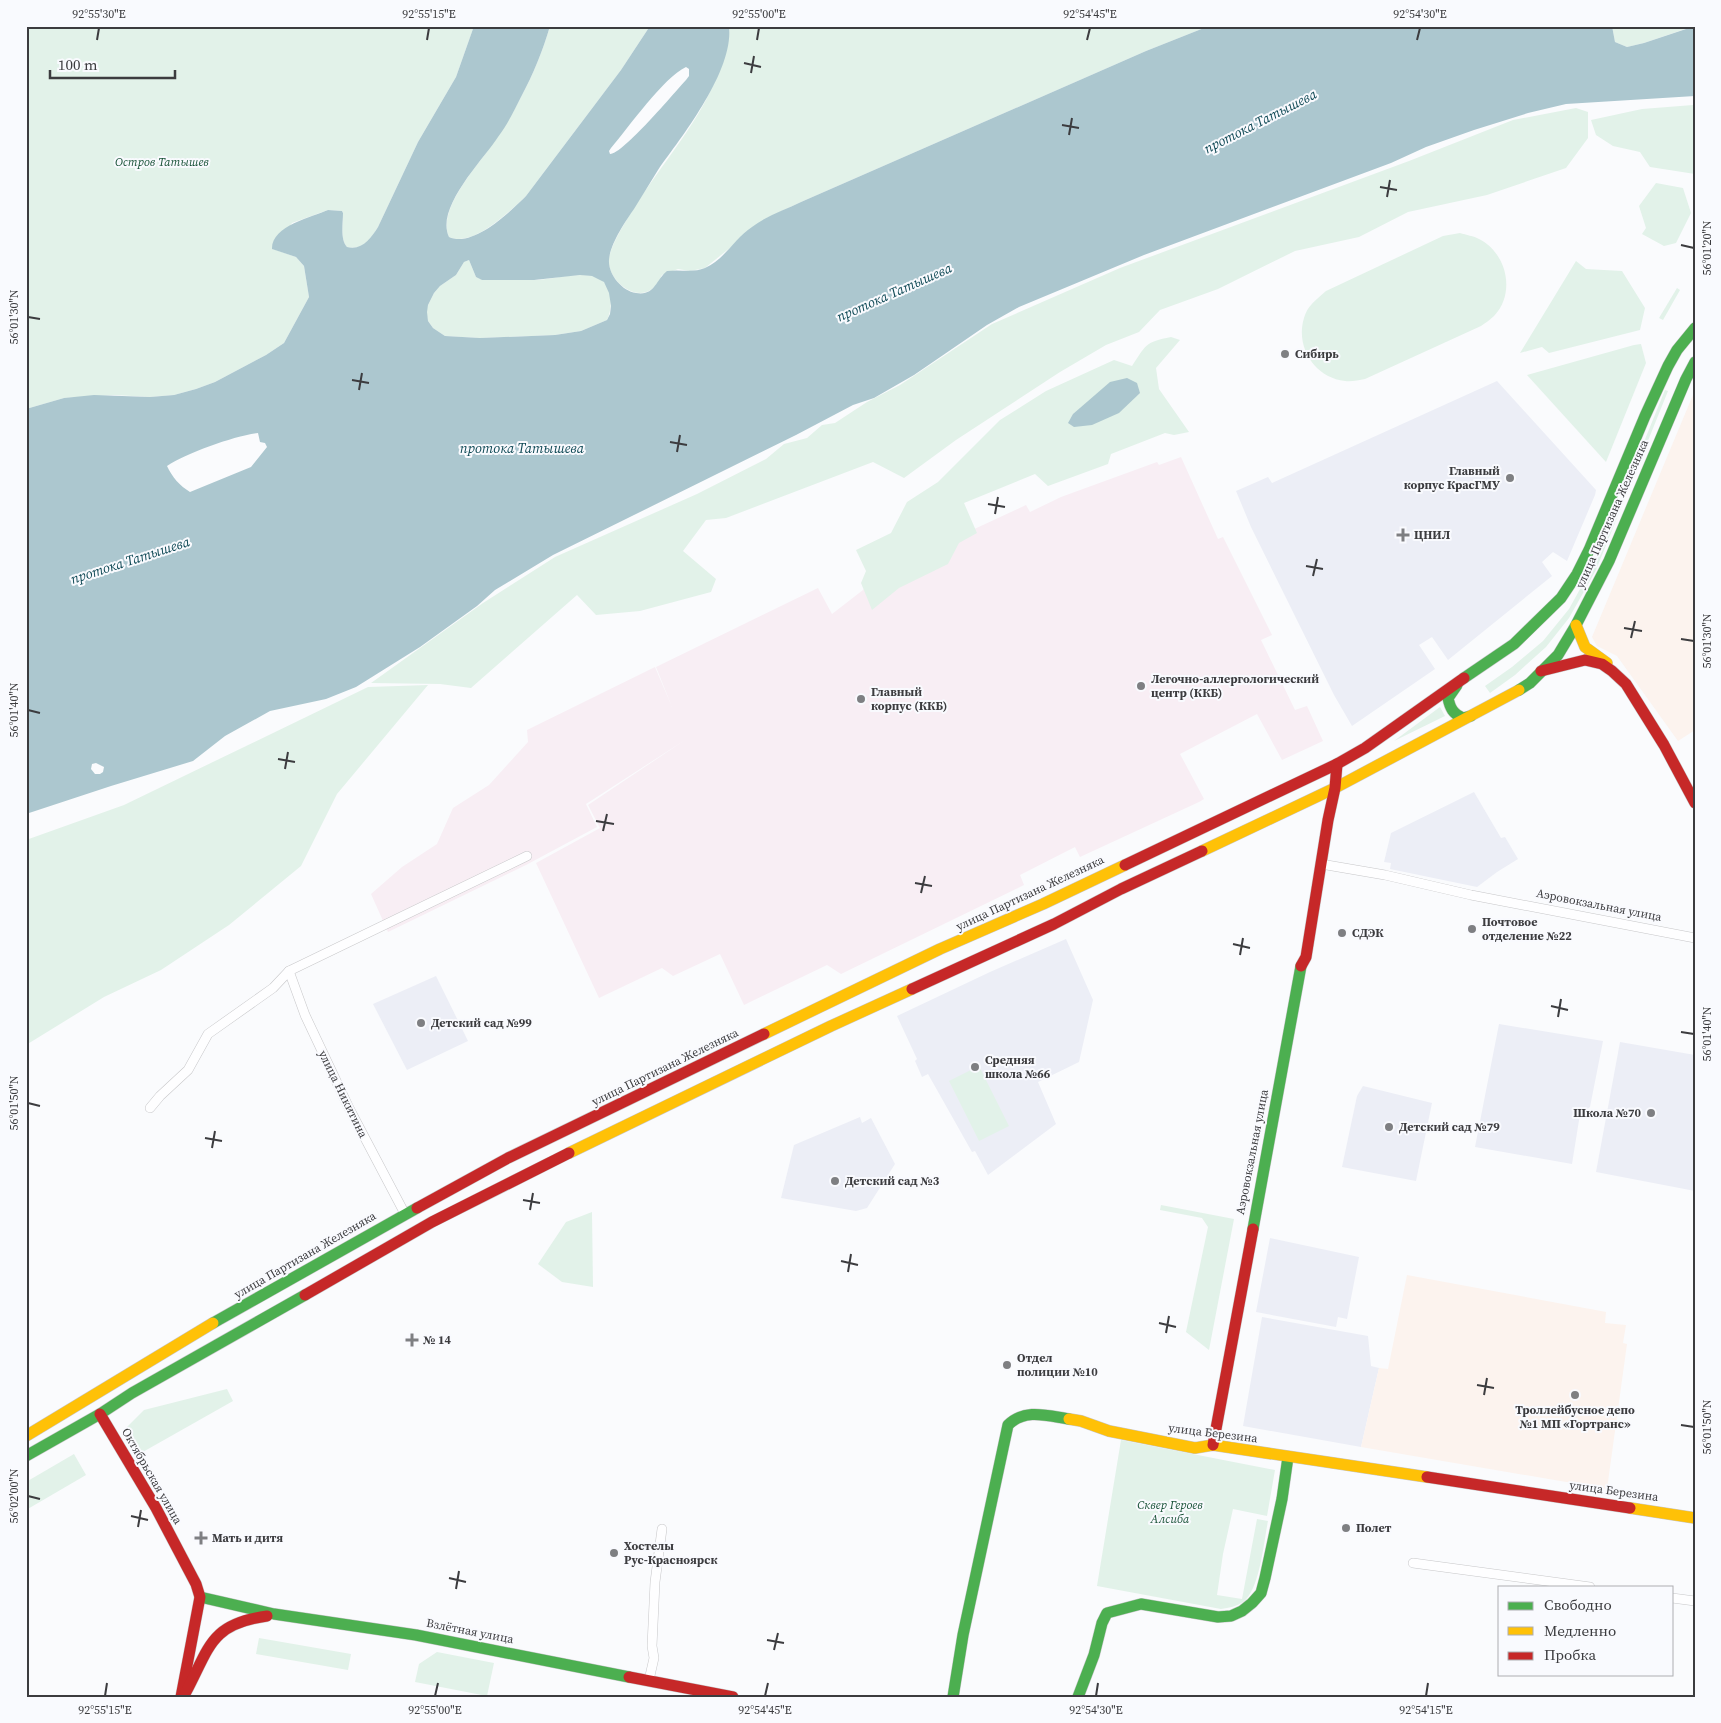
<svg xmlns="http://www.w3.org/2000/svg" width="1721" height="1723" font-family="'Source Serif 4',serif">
  <rect width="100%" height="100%" fill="#fafbfd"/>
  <g fill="#eceef6">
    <path d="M1497,381L1596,490L1595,495L1567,561L1553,552L1542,562L1552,576L1448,660L1432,637L1419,645L1435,669L1352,726L1334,695L1251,527L1236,491L1268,477L1272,483Z"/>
    <path d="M1474,792L1501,838L1505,837L1518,859L1497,872L1477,887L1390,869L1391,863L1384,862L1391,833Z"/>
    <path d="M1066,939L1093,1000L1079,1062L1038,1082L1056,1124L988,1175L975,1151L972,1152L928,1074L922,1077L915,1061L917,1059L897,1016L990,972Z"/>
    <path d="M436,976L468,1041L407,1070L373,1004Z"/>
    <path d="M1499,1024L1603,1041L1590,1107L1580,1114L1572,1164L1475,1147Z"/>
    <path d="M1620,1042L1695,1055V1191L1596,1172Z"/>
    <path d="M1363,1086L1432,1103L1416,1181L1342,1167L1357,1096Z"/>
    <path d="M860,1117L862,1123L871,1118L895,1164L867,1208L856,1211L781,1198L794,1145Z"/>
    <path d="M1270,1238L1359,1257L1347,1319L1338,1317L1336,1327L1256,1312Z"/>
    <path d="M1262,1317L1368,1336L1371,1366L1379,1368L1361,1447L1243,1426Z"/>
  </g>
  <g fill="#fcf3ee">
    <path d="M1695,390V730L1678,741L1617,656L1597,646L1592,637Z"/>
    <path d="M1407,1275L1601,1311L1606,1312L1605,1323L1626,1325L1623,1343L1627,1344L1607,1489L1361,1447L1379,1368L1388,1369Z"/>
  </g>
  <path fill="#f8eef4" d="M1181,457L1218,539L1223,537L1272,635L1261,640L1295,710L1307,706L1323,741L1282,760L1257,714L1180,754L1204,799L1199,802L1080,857L1075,847L1020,875L1024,885L841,974L827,965L744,1005L720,954L673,976L662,968L599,998L536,863L600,828L588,805L685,740L586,804L597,827L526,865L388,932L371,894L402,867L437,844L453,808L489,785L528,742L527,730L655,667L672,707L656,667L818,588L832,614L863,590L871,577L1026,505L1030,512L1061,497L1157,462L1159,465Z"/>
  <g fill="#e2f2e9">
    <path d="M26,26H474L456,77L418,142L378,227C371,238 363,251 347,247C340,239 343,224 343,213L342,211L328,210L292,223L273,249L296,257L304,266L309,297L284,343L266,355L215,382L196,389L174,395L150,397L114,395L64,398L26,409Z"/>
    <path d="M550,26H650L621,70L526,196C509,212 473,248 449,237C437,211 474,170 488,150C500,133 512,115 521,97C533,75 543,50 550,26Z"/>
    <path d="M729,26H1209L1146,51L801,202L767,218L705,268L690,271L678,269L662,275C646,314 604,281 609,257C614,238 627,220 637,203C667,157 710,109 724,56C727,46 730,37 729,26Z"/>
    <path d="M1612,26H1694L1644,43L1627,47L1615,42Z"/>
    <path d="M1693,105L1695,106V174L1650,167L1640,152L1613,146L1596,135L1591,120L1642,109Z"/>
    <path d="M1576,108L1588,112V138L1566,168L1487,195L1408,212L1359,237L1295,251L1218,289L1160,310L1139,332L1106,345L1060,372L956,440L904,478L873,462L726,518L706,520L683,551L716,579L711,592L640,611L596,615L577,595L471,688L440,684L371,683L483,603L555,557L697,494L766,459L784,444L807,438L822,425L835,423L867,402L900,385L992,324L1120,268L1409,161L1513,120Z"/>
    <path d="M1656,183L1683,188L1691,213L1676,243L1664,246L1642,234L1646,228L1639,206Z"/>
    <path d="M1460,233C1466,235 1474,236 1479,239C1507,253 1516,293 1494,316C1490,320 1485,323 1481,326L1365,379C1359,380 1351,382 1345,381C1315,378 1295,347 1304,318C1307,306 1317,299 1326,291L1443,236Z"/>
    <path d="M469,260L476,277L483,280C499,280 516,280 533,280C552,280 582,270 599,278C613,285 613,308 607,320L581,331L555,335L480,338L445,336L433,328L428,321L426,312L428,305L434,293L440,286L456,275L464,262Z"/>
    <path d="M1576,261L1586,269L1622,271L1645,308L1640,330L1549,353L1542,347L1520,353Z"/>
    <path d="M1677,288L1680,290L1663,320L1659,318Z"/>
    <path d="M1171,337L1180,340L1156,368L1159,389L1189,432L1174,435L1165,433L1111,454L1108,464L1048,486L1035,474L964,503L977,533L959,543L948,564L899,588L872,610L861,583L866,571L856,550L891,533L907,502L938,482L1000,420L1046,391L1114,360L1132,366C1146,345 1145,342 1171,337Z"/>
    <path d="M1641,344L1646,363L1606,462L1527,375L1634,345Z"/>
    <path d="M1665,390L1668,391L1596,570L1569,618L1546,647L1515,675L1490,693L1485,686L1512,667L1543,641L1569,609L1596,560Z"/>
    <path d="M428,685L337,794L301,866L229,925L161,970L104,997L26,1045V840L124,805L368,687Z"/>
    <path d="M1440,707L1445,716L1394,741Z"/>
    <path d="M979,1066L1009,1126L979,1141L949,1081Z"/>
    <path d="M1161,1205L1234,1219L1209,1350L1186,1332L1208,1227L1202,1218L1160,1210Z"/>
    <path d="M592,1212L593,1287L562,1282L538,1264L566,1222Z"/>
    <path d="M227,1389L233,1401L141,1453L126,1428L144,1410Z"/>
    <path d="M1121,1440L1275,1470L1267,1516L1233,1509L1223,1554L1217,1595L1242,1599L1257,1519L1268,1521C1264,1540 1260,1590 1243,1602C1237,1606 1229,1608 1221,1609L1097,1586Z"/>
    <path d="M74,1454L86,1475L26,1510V1482Z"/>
    <path d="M259,1638L351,1654L348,1670L256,1654Z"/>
    <path d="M437,1652L494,1663L487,1696L415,1682L419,1664Z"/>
  </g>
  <g fill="#acc7cf" fill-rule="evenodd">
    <path d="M474,26H550C543,50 533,75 521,97C514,111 507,125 498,137C483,160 435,208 449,237C473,248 510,212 526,196L621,70L650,26H729C734,71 683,135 658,170C650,183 642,196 634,209C625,222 610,244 609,260C608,274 622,291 636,293C655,296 655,281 667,271C680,269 693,273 705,268C724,260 735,238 752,227C766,216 785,210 801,202L1146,51L1209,26H1612L1615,42L1627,47L1644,43L1695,26V96L1566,104L1528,113L1474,130L1426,147L1391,163L1144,255L1019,307L987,325L914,375L874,398L853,405L796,435L553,555L495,590L477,606L420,647L356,687L326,699L270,711L225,736L193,761L111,786L26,814V409L64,398L94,395L150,397L174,395L196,389L215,382L266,355L284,343L309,297L304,266L296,257L272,249C271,226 312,217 328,210L342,211L343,213C343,224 340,239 347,247C362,251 371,238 378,227L418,142L456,77ZM686,67L689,69V76L686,80C675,92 622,155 610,154L609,151L611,148C629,127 663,78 686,67ZM469,260L476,277L482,280H534L580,275L592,276L604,282L609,293L611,306L610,314L607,320L581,331L555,335L480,338L445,336L433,328L428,321L427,312L428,305L434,293L440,286L456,275L464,262ZM258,433L260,442L265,443L267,447L251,467L190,492C180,486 172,477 167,466C187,453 234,436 258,433ZM96,763L104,767L103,772L100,774H95L91,769L92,764Z"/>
    <path d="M1127,378L1137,383L1140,393L1119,413L1092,425L1074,427L1068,423L1073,414L1110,382Z"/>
  </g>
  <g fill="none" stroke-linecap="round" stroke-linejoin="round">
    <defs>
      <g id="street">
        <path d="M1321,864L1385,875L1471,895L1695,938"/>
        <path d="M289,971L305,1015L348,1106L405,1214"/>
        <path d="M150,1108L160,1096L188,1070L208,1034L273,988L289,971L527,856"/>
        <path d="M1413,1563L1590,1587"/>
        <path d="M1672,1598L1695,1601"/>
        <path d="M649,1680L654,1658L652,1646L655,1582L662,1529"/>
      </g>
      <g id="fast">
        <path d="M1464,678L1514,644L1561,598L1577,574L1589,550L1645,416L1668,366L1677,350L1695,328"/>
        <path d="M1457,685L1448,698C1450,708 1453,714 1463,718L1471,716"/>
        <path d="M1519,690L1530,683L1558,655L1576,625L1609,561L1686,379L1695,362"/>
        <path d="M1253,1229L1301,966"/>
        <path d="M213,1323L417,1208"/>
        <path d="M26,1456L100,1414L132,1393L305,1295"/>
        <path d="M200,1597L274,1614L416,1635L629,1677"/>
        <path d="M953,1697L963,1635L1008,1425C1025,1408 1048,1416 1069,1419"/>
        <path d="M1078,1697L1094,1655L1102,1623L1107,1613L1141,1604L1218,1617L1231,1616L1242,1611L1252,1603L1261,1593L1265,1578L1282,1499L1288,1457"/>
      </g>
      <g id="slow">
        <path d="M1576,625L1585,647L1607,663"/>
        <path d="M1202,851L1335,788L1519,690"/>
        <path d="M764,1034L940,949L1043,904L1125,865"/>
        <path d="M569,1153L831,1026L912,989"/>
        <path d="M1069,1419L1081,1421L1109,1431L1195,1448L1213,1445L1427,1477"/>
        <path d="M26,1436L213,1323"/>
        <path d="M1630,1508L1695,1518"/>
      </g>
      <g id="jam">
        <path d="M1541,671L1585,660L1602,664L1612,671L1626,684L1664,745L1695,803"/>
        <path d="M1125,865L1337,764L1365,748L1464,678"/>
        <path d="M1301,966L1306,957L1328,820L1335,788L1337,764"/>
        <path d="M912,989L1054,924L1121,889L1202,851"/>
        <path d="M417,1208L508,1158L764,1034"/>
        <path d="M305,1295L432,1222L569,1153"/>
        <path d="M100,1414L156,1508L196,1584L200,1597L181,1697"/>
        <path d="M1213,1445L1253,1229"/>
        <path d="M1427,1477L1630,1508"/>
        <path d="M629,1677L733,1697"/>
        <path d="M186,1692C210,1647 210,1624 267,1616"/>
      </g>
    </defs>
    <use href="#street" stroke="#c7c7c9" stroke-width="10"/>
    <use href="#fast" stroke="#c7c7c9" stroke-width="12"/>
    <use href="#slow" stroke="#c7c7c9" stroke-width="12"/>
    <use href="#jam" stroke="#c7c7c9" stroke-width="12"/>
    <use href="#street" stroke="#fefeff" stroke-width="9"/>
    <use href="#fast" stroke="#4caf50" stroke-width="11"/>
    <use href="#slow" stroke="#ffc107" stroke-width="11"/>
    <use href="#jam" stroke="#c62828" stroke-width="11"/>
  </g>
  <path fill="none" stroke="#3c3c3f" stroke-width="2" d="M97,40L99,28M427,40L429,28M757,40L759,28M1087,40L1090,28M1417,40L1420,28M744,63L761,67M751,73L754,56M1062,125L1079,128M1069,135L1072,118M1380,187L1397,190M1387,197L1390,180M1681,245L1694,248M28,317L40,319M352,380L369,383M359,390L362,373M670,442L687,445M677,452L680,435M988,504L1005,507M995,514L998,497M1306,566L1323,569M1313,576L1317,559M1624,628L1642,631M1631,638L1635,621M1681,639L1694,641M28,710L40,713M278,759L295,762M285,769L288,752M596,821L614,824M603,831L607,814M915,883L932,886M921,893L925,876M1233,944L1250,948M1240,955L1243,938M1551,1006L1568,1010M1558,1017L1561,999M1681,1032L1694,1034M28,1103L40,1106M205,1138L222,1141M212,1148L215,1131M523,1200L540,1203M530,1210L533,1193M841,1261L858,1265M848,1272L851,1254M1159,1323L1176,1327M1166,1333L1169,1316M1477,1385L1494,1388M1484,1395L1487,1378M1681,1425L1694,1427M28,1496L40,1499M131,1516L148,1520M138,1527L141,1510M449,1578L466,1582M456,1589L459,1571M767,1640L784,1643M774,1650L778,1633M105,1696L107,1683M435,1696L438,1683M765,1696L768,1683M1096,1696L1098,1683M1426,1696L1428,1683"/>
  <g fill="#7e7f82" stroke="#f9fafe" stroke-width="2">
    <circle cx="1285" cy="354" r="5"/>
    <circle cx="1510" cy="478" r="5"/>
    <path d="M1400.5 527.5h5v5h5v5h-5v5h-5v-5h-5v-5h5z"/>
    <circle cx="1141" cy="686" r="5"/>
    <circle cx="861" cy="699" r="5"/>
    <circle cx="1472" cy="929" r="5"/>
    <circle cx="1342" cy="933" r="5"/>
    <circle cx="421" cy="1023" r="5"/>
    <circle cx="975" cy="1067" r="5"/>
    <circle cx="1651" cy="1113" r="5"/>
    <circle cx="1389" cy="1127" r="5"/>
    <circle cx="835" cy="1181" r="5"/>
    <path d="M409.5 1332.5h5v5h5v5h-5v5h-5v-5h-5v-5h5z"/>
    <circle cx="1007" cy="1365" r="5"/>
    <circle cx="1575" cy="1395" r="5"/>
    <circle cx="1346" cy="1528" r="5"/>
    <path d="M198.5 1530.5h5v5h5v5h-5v5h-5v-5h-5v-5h5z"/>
    <circle cx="614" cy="1553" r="5"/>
  </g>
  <g text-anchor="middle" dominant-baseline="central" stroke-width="4" stroke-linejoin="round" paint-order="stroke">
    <g font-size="12" font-style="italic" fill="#185237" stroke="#f9fafe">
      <text x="162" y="162">Остров Татышев</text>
      <text x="1170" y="1505">Сквер Героев<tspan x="1170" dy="14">Алсиба</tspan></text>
    </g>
    <g font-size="12" font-weight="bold" fill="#3c3c3f" stroke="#f9fafe" text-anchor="start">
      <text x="1295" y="354">Сибирь</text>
      <text x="1500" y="471" text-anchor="end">Главный<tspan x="1500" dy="14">корпус КрасГМУ</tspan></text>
      <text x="1414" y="535">ЦНИЛ</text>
      <text x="1151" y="679">Легочно-аллергологический<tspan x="1151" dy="14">центр (ККБ)</tspan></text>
      <text x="871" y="692">Главный<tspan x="871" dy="14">корпус (ККБ)</tspan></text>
      <text x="1482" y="922">Почтовое<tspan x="1482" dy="14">отделение №22</tspan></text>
      <text x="1352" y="933">СДЭК</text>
      <text x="431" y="1023">Детский сад №99</text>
      <text x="985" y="1060">Средняя<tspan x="985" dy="14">школа №66</tspan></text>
      <text x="1641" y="1113" text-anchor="end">Школа №70</text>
      <text x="1399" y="1127">Детский сад №79</text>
      <text x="845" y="1181">Детский сад №3</text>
      <text x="423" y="1340">№ 14</text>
      <text x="1017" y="1358">Отдел<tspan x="1017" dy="14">полиции №10</tspan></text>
      <text x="1575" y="1410" text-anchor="middle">Троллейбусное депо<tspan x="1575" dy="14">№1 МП «Гортранс»</tspan></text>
      <text x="1356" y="1528">Полет</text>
      <text x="212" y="1538">Мать и дитя</text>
      <text x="624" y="1546">Хостелы<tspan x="624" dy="14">Рус-Красноярск</tspan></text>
    </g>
    <g font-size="12" fill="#3c3c3f" stroke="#f9fafe">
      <text transform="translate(1612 514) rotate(-66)">улица Партизана Железняка</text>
      <text transform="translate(1030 893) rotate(-25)">улица Партизана Железняка</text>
      <text transform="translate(1599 905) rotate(11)">Аэровокзальная улица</text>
      <text transform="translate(665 1067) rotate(-26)">улица Партизана Железняка</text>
      <text transform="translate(343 1094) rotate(64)">улица Никитина</text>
      <text transform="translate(1252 1152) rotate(-79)">Аэровокзальная улица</text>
      <text transform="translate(305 1255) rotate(-30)">улица Партизана Железняка</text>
      <text transform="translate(1213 1433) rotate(7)">улица Березина</text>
      <text transform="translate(152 1476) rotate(60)">Октябрьская улица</text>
      <text transform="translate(1614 1491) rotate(8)">улица Березина</text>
      <text transform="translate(470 1631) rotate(11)">Взлётная улица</text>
    </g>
    <g font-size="14" font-style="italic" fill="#0f4955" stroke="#f9fafe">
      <text transform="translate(1260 121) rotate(-27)">протока Татышева</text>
      <text transform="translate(894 292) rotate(-24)">протока Татышева</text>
      <text x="522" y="448">протока Татышева</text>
      <text transform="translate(130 560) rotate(-18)">протока Татышева</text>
    </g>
  </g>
  <rect width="1721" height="1723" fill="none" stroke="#f9fafe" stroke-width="55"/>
  <rect x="1498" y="1586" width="175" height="90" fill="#f9fafe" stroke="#adaeb2"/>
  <rect x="1508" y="1602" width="25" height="8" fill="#4caf50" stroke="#adaeb2"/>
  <text x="1544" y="1610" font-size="15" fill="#3c3c3f">Свободно</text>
  <rect x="1508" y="1627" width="25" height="8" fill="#ffc107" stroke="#adaeb2"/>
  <text x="1544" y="1636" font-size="15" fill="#3c3c3f">Медленно</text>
  <rect x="1508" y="1652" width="25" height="8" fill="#c62828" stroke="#adaeb2"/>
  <text x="1544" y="1660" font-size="15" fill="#3c3c3f">Пробка</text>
  <path d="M50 70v8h125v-8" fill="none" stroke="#3c3c3f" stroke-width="2.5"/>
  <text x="58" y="70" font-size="15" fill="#3c3c3f" stroke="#f9fafe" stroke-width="4" paint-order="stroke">100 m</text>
  <rect x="28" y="28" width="1666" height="1668" fill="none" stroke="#3c3c3f" stroke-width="2"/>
  <g font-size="12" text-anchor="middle" fill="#3c3c3f">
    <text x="99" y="18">92°55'30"E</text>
    <text x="429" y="18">92°55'15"E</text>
    <text x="759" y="18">92°55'00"E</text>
    <text x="1090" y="18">92°54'45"E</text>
    <text x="1420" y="18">92°54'30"E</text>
    <text transform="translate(1707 248) rotate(-90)" y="4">56°01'20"N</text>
    <text transform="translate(14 317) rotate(-90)" y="4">56°01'30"N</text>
    <text transform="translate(1707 641) rotate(-90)" y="4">56°01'30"N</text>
    <text transform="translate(14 710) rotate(-90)" y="4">56°01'40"N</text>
    <text transform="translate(1707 1034) rotate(-90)" y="4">56°01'40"N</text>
    <text transform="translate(14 1103) rotate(-90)" y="4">56°01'50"N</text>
    <text transform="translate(1707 1427) rotate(-90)" y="4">56°01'50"N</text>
    <text transform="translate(14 1496) rotate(-90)" y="4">56°02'00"N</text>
    <text x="105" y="1714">92°55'15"E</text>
    <text x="435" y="1714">92°55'00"E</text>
    <text x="765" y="1714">92°54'45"E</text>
    <text x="1096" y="1714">92°54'30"E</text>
    <text x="1426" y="1714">92°54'15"E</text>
  </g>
</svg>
